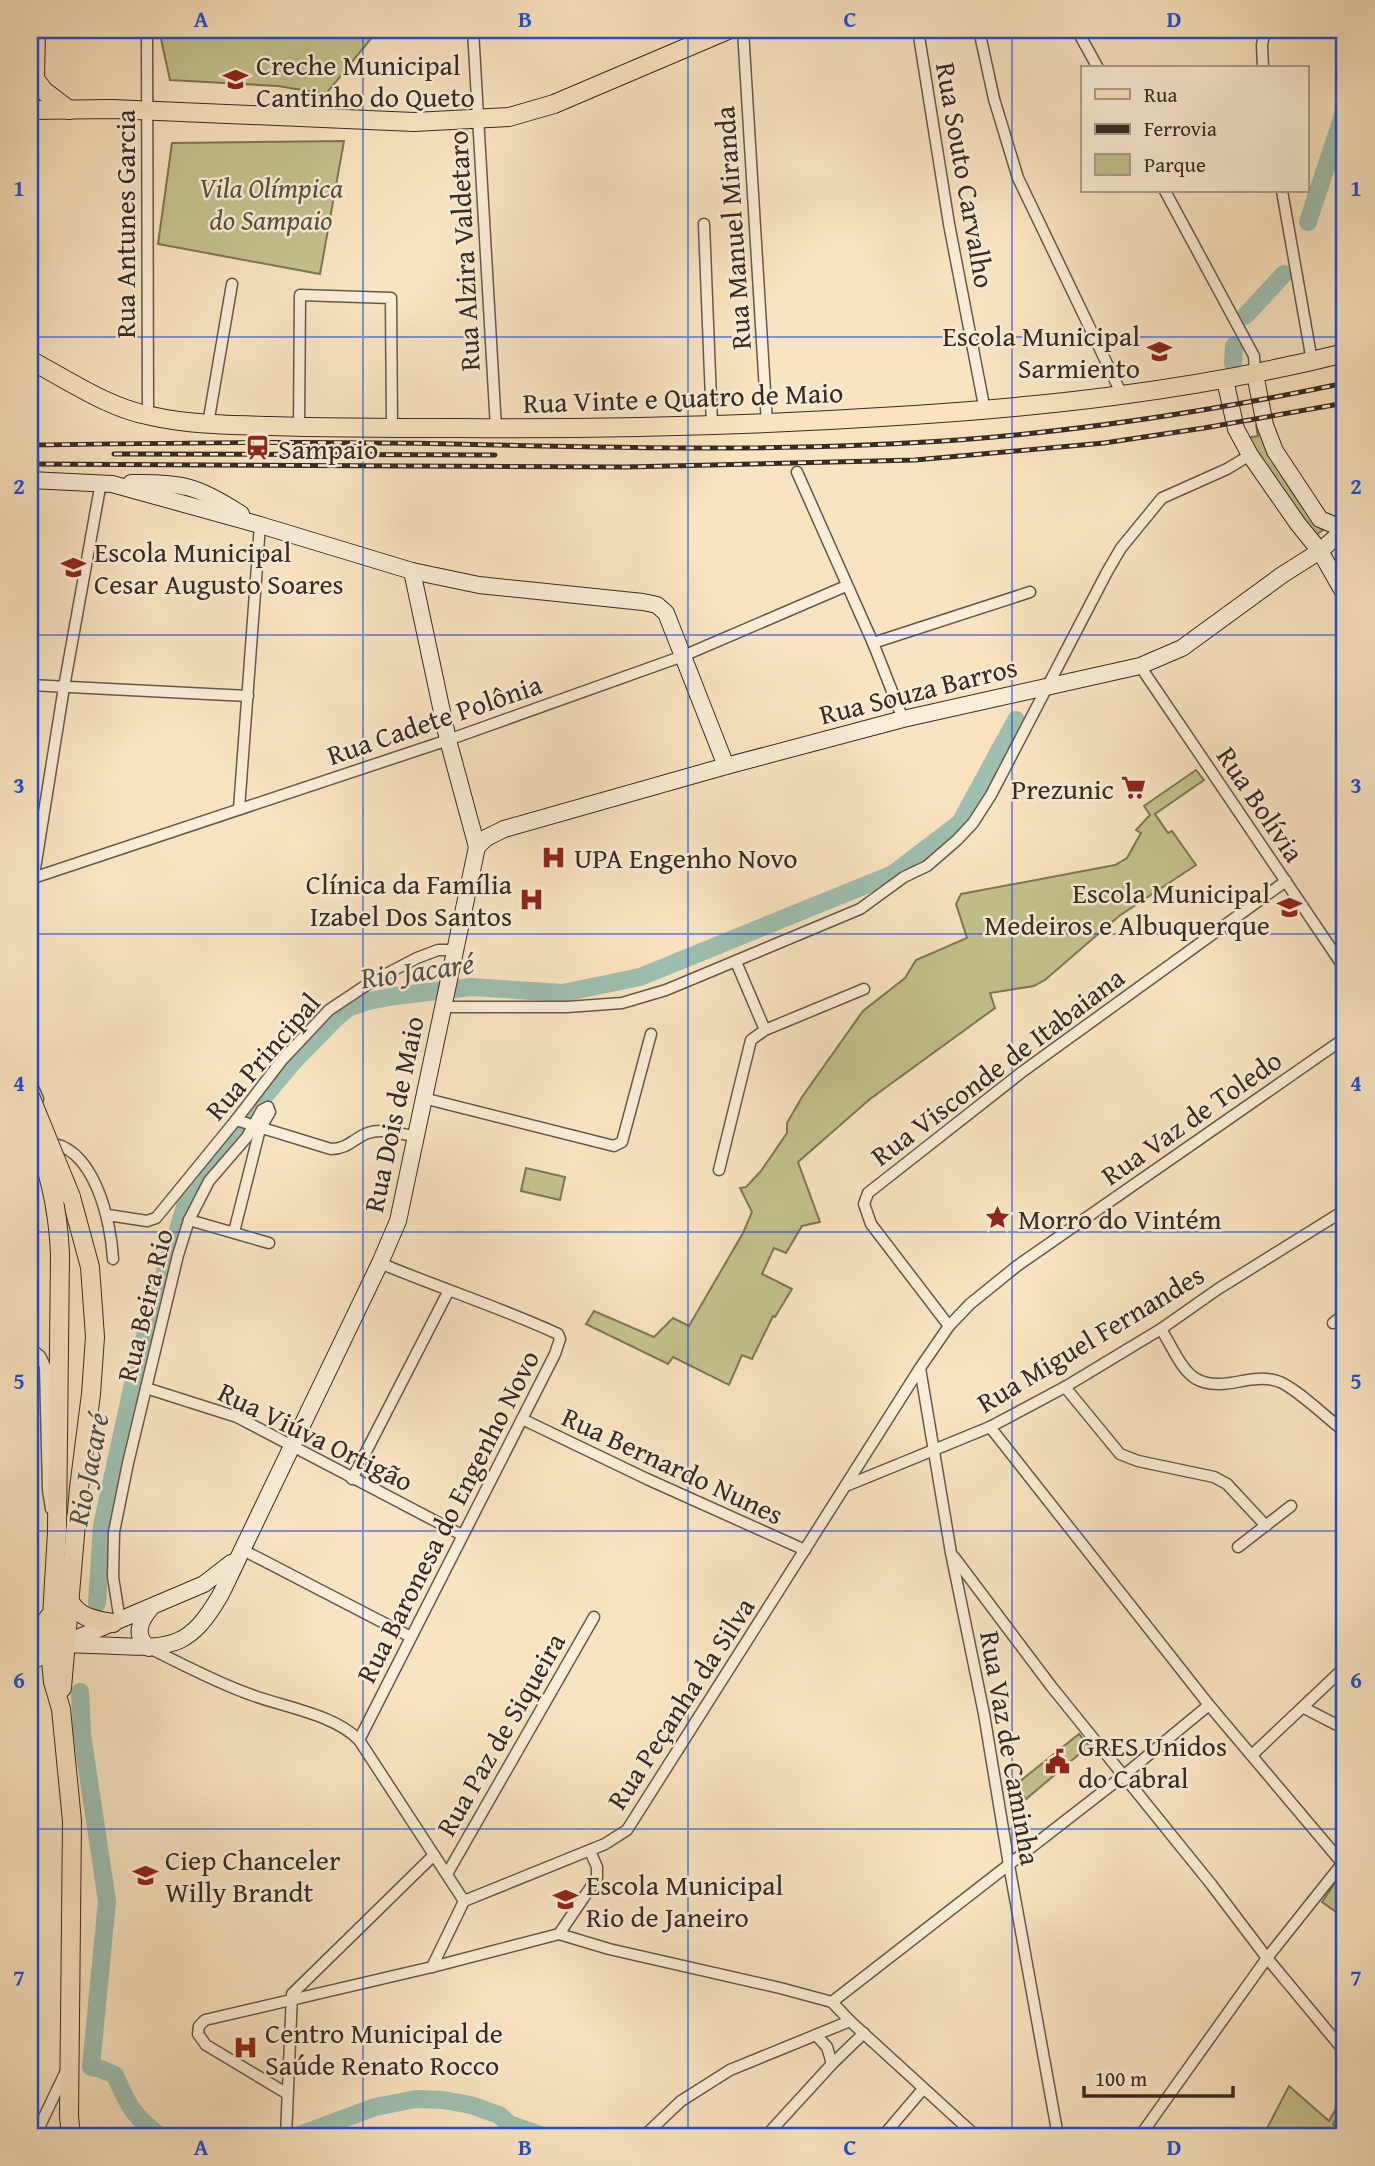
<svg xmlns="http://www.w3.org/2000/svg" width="1375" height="2166" font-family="'Gentium Book Plus',serif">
  <rect width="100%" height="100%" fill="#f9e4c1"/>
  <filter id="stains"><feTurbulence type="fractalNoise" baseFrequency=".00286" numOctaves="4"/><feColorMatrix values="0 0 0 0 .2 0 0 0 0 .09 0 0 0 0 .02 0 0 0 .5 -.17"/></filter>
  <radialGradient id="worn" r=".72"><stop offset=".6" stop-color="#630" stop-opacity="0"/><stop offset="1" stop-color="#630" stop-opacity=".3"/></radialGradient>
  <g fill="#c4c28e" stroke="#7e7658" stroke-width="2">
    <path d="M159,30H378L326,94L278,86L170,80Z"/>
    <path d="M344,141L320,274L158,244L172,143Z"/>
    <path d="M1258,424C1266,454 1300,509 1323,530L1316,535L1302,521L1247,438L1258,436L1256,425Z"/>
    <path d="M1196,770L1204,780L1155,814L1168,833L1172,831L1196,865L1119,916L1045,980L1034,986L990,993L995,1008L870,1099L798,1162L820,1222L802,1226L786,1253L774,1248L762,1274L792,1289L775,1317L773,1316L752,1359L742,1355L729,1385L673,1357L668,1364L586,1324L594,1311L654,1337L673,1318L689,1326L743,1233L752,1212L740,1188L746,1187L761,1171L787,1133V1123L802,1097L863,1011L905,978L916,960L967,938L956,904L961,894L1115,865L1127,858L1141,833L1136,830L1150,815L1144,806Z"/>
    <path d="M526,1168L565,1177L560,1200L521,1191Z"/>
    <path d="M1079,1734L1089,1746L1026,1799L1014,1786Z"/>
    <path d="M1345,1868V1918L1322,1902Z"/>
    <path d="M1289,2086L1329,2121L1345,2093V2103L1333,2124L1342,2134L1345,2130V2136H1263Z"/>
  </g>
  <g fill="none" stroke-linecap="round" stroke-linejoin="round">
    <g stroke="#9ebfb0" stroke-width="18">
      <path d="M1308,222L1345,109"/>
      <path d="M1245,316L1284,274"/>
      <path d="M1233,363L1234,346"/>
      <path d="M97,1603L102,1526L139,1356L188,1197L220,1149L295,1060L336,1018L348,1008L368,1001L395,996L471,987L563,993L640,977L893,874L960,823L1016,720"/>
      <path d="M80,1692L82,1734L107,1901L91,2067L101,2069L115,2075C128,2105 133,2116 160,2136"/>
      <path d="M297,2136L375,2107L416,2099L443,2100L471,2105L499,2115L509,2124L543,2136"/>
    </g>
    <defs>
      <g id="street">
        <path d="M473,30L496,428"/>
        <path d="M743,30L767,424"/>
        <path d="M918,30L949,224L985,411"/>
        <path d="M979,30L994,99L1018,178L1122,395"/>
        <path d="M1077,30L1098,68"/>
        <path d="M147,32L148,416"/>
        <path d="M1263,68L1262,45L1265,30"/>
        <path d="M1165,191L1254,356L1255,374"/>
        <path d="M1282,191L1312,361"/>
        <path d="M704,224L712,425"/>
        <path d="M208,424L232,284"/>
        <path d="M299,427L300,295L391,298L392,428"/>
        <path d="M797,472L873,643L903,719"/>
        <path d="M873,643L1030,592"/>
        <path d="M1140,666L1345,969"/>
        <path d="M30,685L248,696"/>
        <path d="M239,809L260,525"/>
        <path d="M30,879L448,740L683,656L846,586"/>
        <path d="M30,900L64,687L101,482"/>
        <path d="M736,962L765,1030"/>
        <path d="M443,1007H567L622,1003L666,990L860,909L904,877L927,866L957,840L973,823L991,795L1107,572L1121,548L1162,498L1227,469L1250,455"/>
        <path d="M30,1081L38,1099"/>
        <path d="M423,1098L614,1146L622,1142L651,1034"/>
        <path d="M236,1120L331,1149C348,1149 354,1138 368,1133C381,1128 401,1134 414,1136"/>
        <path d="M47,1143C94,1145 111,1221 113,1259"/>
        <path d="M719,1170L751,1040L765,1030L864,989"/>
        <path d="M108,1215L147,1221L156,1218L236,1120L282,1060L329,1010L371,982L417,958L438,950H455"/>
        <path d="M189,1220L269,1243"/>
        <path d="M234,1232L260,1129L270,1112L268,1107"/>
        <path d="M1333,1323L1345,1314"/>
        <path d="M949,1326L871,1224L864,1204L868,1193L1022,1072L1286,881"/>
        <path d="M1161,1329C1185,1369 1188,1393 1242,1381C1255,1379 1267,1377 1280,1382C1297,1389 1328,1419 1345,1432"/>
        <path d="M30,1348L40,1356L45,1366L48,1490L51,1509"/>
        <path d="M920,1368L951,1553L984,1714L1009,1865L1058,2136"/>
        <path d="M1065,1387L1120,1454L1138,1461L1214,1477L1227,1484L1266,1526"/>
        <path d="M146,1388L237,1417L462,1535"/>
        <path d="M522,1419L647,1479L805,1550"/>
        <path d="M990,1427L1209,1705L1343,1864"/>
        <path d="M352,1479L448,1292"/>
        <path d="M848,1485L990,1427L1065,1387L1161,1329L1218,1289L1345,1210"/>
        <path d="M1238,1547L1291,1506"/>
        <path d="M241,1549L411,1637"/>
        <path d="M954,1557L1051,1686L1211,1884L1267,1958L1345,2052"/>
        <path d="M120,1621L113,1577L114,1532L128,1463L178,1255L189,1220L209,1181L247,1137L262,1110L268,1107"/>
        <path d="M149,1648C182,1664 215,1682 249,1694C283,1707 334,1714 359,1740L464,1901"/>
        <path d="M1304,1708L1345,1729"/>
        <path d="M359,1740L555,1354L560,1339L558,1334C500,1307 439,1288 380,1263"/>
        <path d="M1253,1754L1345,1667"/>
        <path d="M447,1874L594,1617"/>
        <path d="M559,1934L597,1878V1867L590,1851"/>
        <path d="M432,1967L464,1901L605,1844L627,1830L920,1368L949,1326L970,1304L1017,1266L1345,1038"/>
        <path d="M832,2002L1123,1776L1209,1705"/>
        <path d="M816,2035L827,2047L832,2064"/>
        <path d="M286,2093L206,2045L198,2034L199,2026L205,2020L432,1967L559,1934L609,1949L780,1988L832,2002L850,2021L976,2136"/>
        <path d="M35,2136L66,2071"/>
        <path d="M286,2136L292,1994L434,1855"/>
        <path d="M644,2136L681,2101L730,2070L850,2021"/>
        <path d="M766,2136L832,2064L864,2033"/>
        <path d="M883,2136L923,2089"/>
        <path d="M1140,2136L1267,1958L1345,1860"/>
      </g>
      <g id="secondary">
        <path d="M1255,374L1265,425L1275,451L1320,519L1334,525L1345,523"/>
        <path d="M1225,380L1236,429L1250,455L1298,524L1320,551L1345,595"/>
        <path d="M30,480L112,484L260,525L412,571L479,585L643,602L657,605L666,613L726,766"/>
        <path d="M131,483C182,482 198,486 241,514"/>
        <path d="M477,847L486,838L504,829L726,766L903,719L1140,666L1182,648L1282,575L1320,551L1345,529"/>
        <path d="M66,1644C83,1645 99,1645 116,1646C173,1649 191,1646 221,1594L380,1263L398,1221L477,847L448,740L412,571"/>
        <path d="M149,1648C134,1636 139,1622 150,1609"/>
        <path d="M30,1662L82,1636L204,1584L231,1563"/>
      </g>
      <g id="primary">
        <path d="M35,79L44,91L69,110"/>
        <path d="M30,89L35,79L36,30"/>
        <path d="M30,110L112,109L414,122L509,117L554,104L728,30"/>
        <path d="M30,360C68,380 108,408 151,416C190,425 231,425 271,426C334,428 396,428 459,428C600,429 741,426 881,417C1038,408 1193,391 1345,353"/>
        <path d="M60,1254L57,1532L50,1651L53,1682L61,1709L72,1821L69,2116L71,2136"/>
        <path d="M69,1600C78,1618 95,1620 113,1623"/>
        <path d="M30,1651L39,1637L48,1618"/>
        <path d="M62,1688L79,1488L91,1394L95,1337L90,1267L71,1197"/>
      </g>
    </defs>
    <use href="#street" stroke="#68584a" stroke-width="13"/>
    <use href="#secondary" stroke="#372a23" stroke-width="18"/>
    <use href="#primary" stroke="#372a23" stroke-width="20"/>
    <use href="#street" stroke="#fbedd7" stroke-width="10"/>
    <use href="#secondary" stroke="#fbedd7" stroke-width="16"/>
    <use href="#primary" stroke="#f9e4c1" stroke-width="18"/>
    <defs>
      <g id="rail">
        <path d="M30,445C171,443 313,441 454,444C622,448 790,452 958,440C1089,430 1217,410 1345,383"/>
        <path d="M114,454L495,455"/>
        <path d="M30,464L626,467L915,460L1104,443L1204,428L1345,403"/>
      </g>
    </defs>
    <use href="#rail" stroke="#372a23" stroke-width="5"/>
    <use href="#rail" stroke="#fbedd7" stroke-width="2.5" stroke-dasharray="8" stroke-linecap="butt"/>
    <defs>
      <g id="primary-bridge">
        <path d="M30,1096L71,1197"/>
        <path d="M30,1126C49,1166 58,1209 60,1254"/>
      </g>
    </defs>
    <use href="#primary-bridge" stroke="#372a23" stroke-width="20" stroke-linecap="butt"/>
    <use href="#primary-bridge" stroke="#f9e4c1" stroke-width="18"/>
  </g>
  <path fill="none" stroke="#1d4ed8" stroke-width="2" stroke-opacity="0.55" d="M363,30V2136M688,30V2136M1012,30V2136M30,337H1345M30,635H1345M30,934H1345M30,1232H1345M30,1531H1345M30,1829H1345"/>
  <defs>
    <symbol id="school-bare" viewBox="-9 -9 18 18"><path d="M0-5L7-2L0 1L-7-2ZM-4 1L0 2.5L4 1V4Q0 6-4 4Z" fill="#8f2418" stroke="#fbedd7" stroke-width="2.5" paint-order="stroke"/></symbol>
    <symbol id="station-bare" viewBox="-9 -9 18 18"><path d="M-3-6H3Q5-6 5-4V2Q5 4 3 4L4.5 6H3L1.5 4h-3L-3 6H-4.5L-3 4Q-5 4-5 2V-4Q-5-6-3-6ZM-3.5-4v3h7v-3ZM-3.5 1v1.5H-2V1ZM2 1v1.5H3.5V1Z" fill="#8f2418" stroke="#fbedd7" stroke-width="2.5" paint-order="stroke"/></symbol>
    <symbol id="supermarket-bare" viewBox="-9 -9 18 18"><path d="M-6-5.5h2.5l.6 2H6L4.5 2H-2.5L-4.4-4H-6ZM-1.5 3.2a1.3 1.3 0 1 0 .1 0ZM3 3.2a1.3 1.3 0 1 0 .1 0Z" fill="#8f2418" stroke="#fbedd7" stroke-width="2.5" paint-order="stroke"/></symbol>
    <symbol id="hospital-bare" viewBox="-9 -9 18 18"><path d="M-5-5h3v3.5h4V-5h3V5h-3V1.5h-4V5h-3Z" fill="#8f2418" stroke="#fbedd7" stroke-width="2.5" paint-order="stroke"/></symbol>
    <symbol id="sight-bare" viewBox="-9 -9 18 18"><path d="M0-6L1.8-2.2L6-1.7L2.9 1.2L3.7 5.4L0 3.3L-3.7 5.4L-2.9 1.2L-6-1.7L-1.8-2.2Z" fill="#8f2418" stroke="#fbedd7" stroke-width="2.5" paint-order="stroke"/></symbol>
    <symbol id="civic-bare" viewBox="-9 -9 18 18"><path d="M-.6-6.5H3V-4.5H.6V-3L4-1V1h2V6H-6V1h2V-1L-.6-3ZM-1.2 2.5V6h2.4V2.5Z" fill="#8f2418" stroke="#fbedd7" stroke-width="2.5" paint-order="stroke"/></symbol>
  </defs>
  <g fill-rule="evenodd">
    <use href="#school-bare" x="218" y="62" width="35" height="35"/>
    <use href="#school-bare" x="1142" y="334" width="35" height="35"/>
    <use href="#station-bare" x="240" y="430" width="35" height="35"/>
    <use href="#school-bare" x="56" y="550" width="35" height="35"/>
    <use href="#supermarket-bare" x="1116" y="770" width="35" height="35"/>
    <use href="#hospital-bare" x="536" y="840" width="35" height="35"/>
    <use href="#hospital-bare" x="514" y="882" width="35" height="35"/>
    <use href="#school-bare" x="1272" y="890" width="35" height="35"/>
    <use href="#sight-bare" x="980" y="1200" width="35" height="35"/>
    <use href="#civic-bare" x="1040" y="1744" width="35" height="35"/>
    <use href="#school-bare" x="128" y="1858" width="35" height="35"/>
    <use href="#school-bare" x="548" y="1882" width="35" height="35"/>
    <use href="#hospital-bare" x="228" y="2030" width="35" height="35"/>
  </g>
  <g text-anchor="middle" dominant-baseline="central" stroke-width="5" stroke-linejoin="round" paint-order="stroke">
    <g font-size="28" fill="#372a23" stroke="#fbedd7" text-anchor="start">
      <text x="256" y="64">Creche Municipal<tspan x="256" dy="32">Cantinho do Queto</tspan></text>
      <text x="1140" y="335" text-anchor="end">Escola Municipal<tspan x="1140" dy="32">Sarmiento</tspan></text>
      <text x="278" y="448">Sampaio</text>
      <text x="94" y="551">Escola Municipal<tspan x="94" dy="32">Cesar Augusto Soares</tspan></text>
      <text x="1114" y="788" text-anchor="end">Prezunic</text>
      <text x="574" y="857">UPA Engenho Novo</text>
      <text x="512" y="883" text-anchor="end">Clínica da Família<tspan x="512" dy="32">Izabel Dos Santos</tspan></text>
      <text x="1270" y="892" text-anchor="end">Escola Municipal<tspan x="1270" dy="32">Medeiros e Albuquerque</tspan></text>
      <text x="1018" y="1218">Morro do Vintém</text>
      <text x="1078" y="1745">GRES Unidos<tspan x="1078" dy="32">do Cabral</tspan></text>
      <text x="165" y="1859">Ciep Chanceler<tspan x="165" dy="32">Willy Brandt</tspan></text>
      <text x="586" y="1884">Escola Municipal<tspan x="586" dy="32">Rio de Janeiro</tspan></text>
      <text x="265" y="2032">Centro Municipal de<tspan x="265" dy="32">Saúde Renato Rocco</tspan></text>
    </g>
    <g font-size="28" fill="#372a23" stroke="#fbedd7">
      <text transform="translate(966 175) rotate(80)">Rua Souto Carvalho</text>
      <text transform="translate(124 224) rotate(-90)">Rua Antunes Garcia</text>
      <text transform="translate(732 228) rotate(-94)">Rua Manuel Miranda</text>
      <text transform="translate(463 251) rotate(-93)">Rua Alzira Valdetaro</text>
      <text transform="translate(683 397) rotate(-2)">Rua Vinte e Quatro de Maio</text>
      <text transform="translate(918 690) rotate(-14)">Rua Souza Barros</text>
      <text transform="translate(434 719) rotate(-19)">Rua Cadete Polônia</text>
      <text transform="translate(1261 804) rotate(56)">Rua Bolívia</text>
      <text transform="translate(262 1056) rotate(-49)">Rua Principal</text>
      <text transform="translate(997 1066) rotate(-37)">Rua Visconde de Itabaiana</text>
      <text transform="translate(393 1114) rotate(-78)">Rua Dois de Maio</text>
      <text transform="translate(1191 1117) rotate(-35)">Rua Vaz de Toledo</text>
      <text transform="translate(144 1305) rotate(-76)">Rua Beira Rio</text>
      <text transform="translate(1090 1338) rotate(-31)">Rua Miguel Fernandes</text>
      <text transform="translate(316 1436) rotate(26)">Rua Viúva Ortigão</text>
      <text transform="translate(673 1465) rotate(25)">Rua Bernardo Nunes</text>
      <text transform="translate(447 1516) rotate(-63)">Rua Baronesa do Engenho Novo</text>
      <text transform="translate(680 1703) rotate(-57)">Rua Peçanha da Silva</text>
      <text transform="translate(500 1734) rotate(-60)">Rua Paz de Siqueira</text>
      <text transform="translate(1011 1748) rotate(80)">Rua Vaz de Caminha</text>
    </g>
    <g font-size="28" font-style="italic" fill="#5a503e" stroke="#fbedd7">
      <text x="271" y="187">Vila Olímpica<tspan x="271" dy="32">do Sampaio</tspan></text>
    </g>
    <g font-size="30" font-style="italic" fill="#514f46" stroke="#fbedd7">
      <text transform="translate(417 970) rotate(-8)">Rio Jacaré</text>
      <text transform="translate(87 1469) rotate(-79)">Rio Jacaré</text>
    </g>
  </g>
  <rect width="1375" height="2166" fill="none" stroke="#f9e4c1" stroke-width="77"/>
  <rect x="1081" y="66" width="228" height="126" fill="#fbedd7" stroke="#ad9f8f" stroke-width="2"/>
  <rect x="1095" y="89" width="35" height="10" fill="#f9e4c1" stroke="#ad9f8f" stroke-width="2"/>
  <text x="1144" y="102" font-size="21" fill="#372a23">Rua</text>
  <rect x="1095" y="124" width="35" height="10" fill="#372a23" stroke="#ad9f8f" stroke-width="2"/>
  <text x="1144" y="136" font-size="21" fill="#372a23">Ferrovia</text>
  <rect x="1095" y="154" width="35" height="21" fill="#c4c28e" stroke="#ad9f8f" stroke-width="2"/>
  <text x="1144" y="172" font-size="21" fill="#372a23">Parque</text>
  <path d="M1084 2086v10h149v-10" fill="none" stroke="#372a23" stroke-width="3.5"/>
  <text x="1095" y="2086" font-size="21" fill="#372a23" stroke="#fbedd7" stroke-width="5" paint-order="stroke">100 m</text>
  <rect x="38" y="38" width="1298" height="2090" fill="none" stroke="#1d4ed8" stroke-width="2.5"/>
  <g font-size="23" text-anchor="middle" font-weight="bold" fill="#1d4ed8">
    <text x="201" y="27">A</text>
    <text x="525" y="27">B</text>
    <text x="850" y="27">C</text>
    <text x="1174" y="27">D</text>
    <text x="19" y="196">1</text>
    <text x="1356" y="196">1</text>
    <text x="19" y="494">2</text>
    <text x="1356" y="494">2</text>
    <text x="19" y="793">3</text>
    <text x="1356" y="793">3</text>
    <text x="19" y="1091">4</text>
    <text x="1356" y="1091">4</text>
    <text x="19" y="1389">5</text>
    <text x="1356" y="1389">5</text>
    <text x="19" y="1688">6</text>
    <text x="1356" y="1688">6</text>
    <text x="19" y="1986">7</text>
    <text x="1356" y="1986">7</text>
    <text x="201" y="2155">A</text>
    <text x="525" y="2155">B</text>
    <text x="850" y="2155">C</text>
    <text x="1174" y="2155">D</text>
  </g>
  <rect width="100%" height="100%" filter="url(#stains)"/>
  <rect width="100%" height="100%" fill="url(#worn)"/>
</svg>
